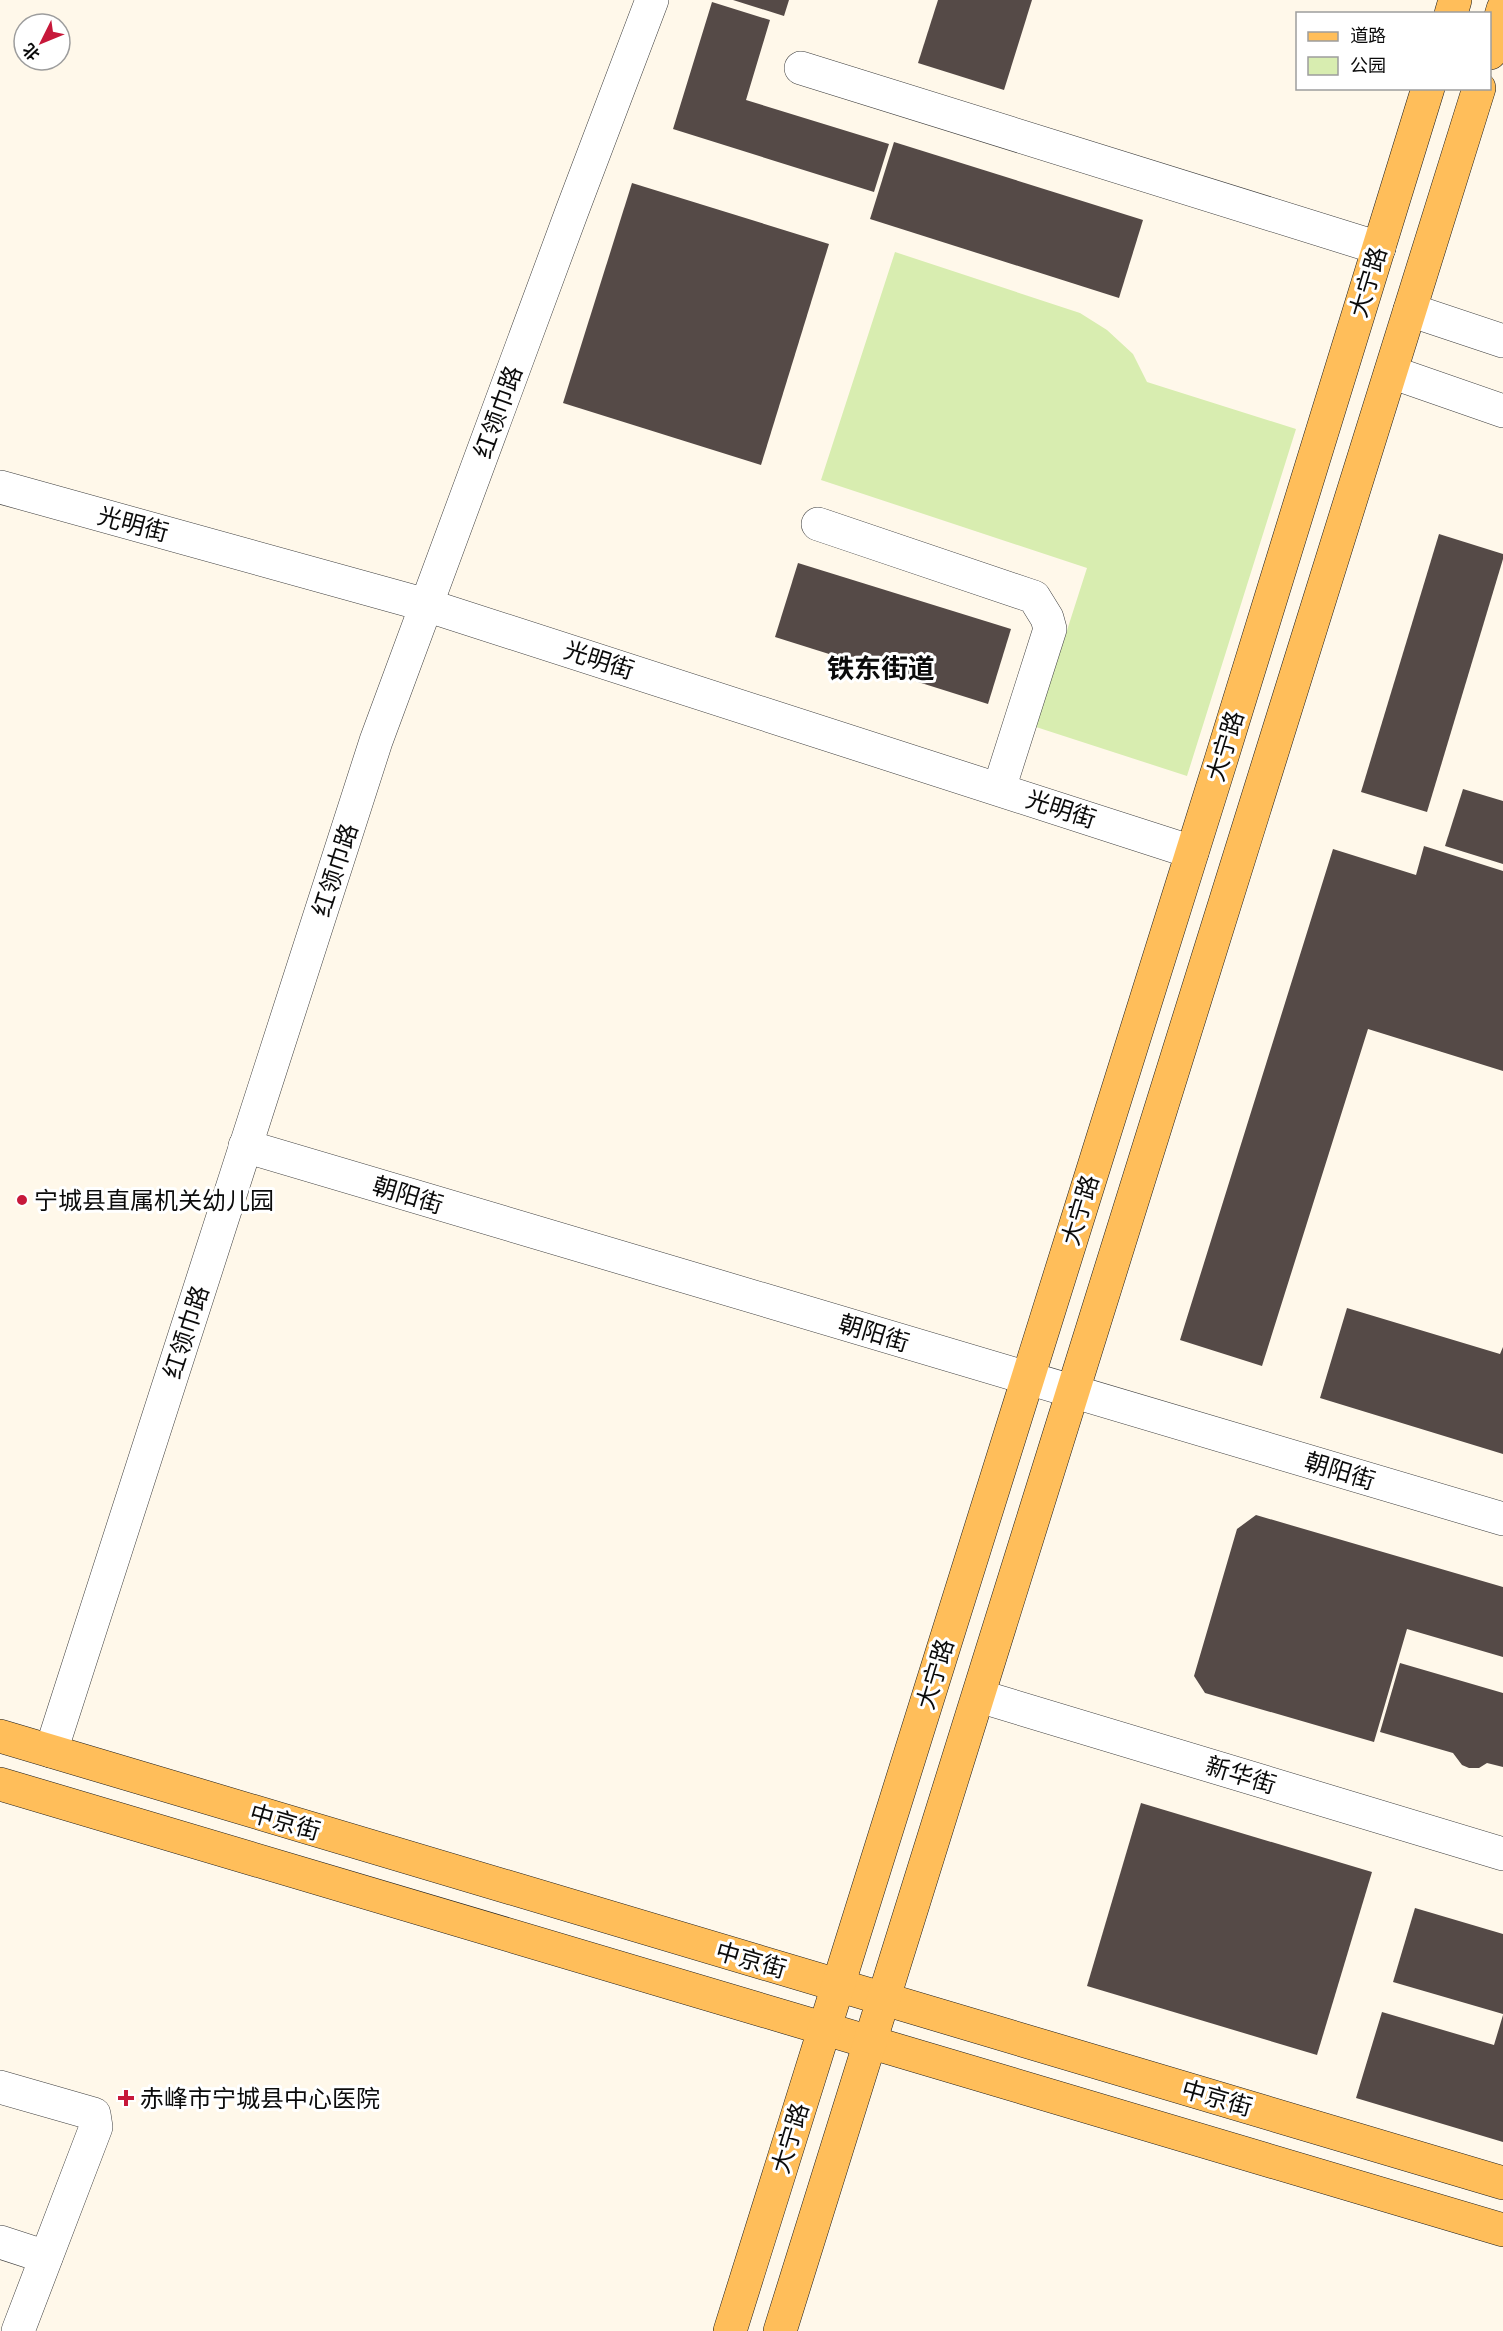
<svg xmlns="http://www.w3.org/2000/svg" width="1503" height="2331" font-family="'Zilla Slab','Noto Sans SC',serif">
  <rect width="100%" height="100%" fill="#fff8ea"/>
  <path fill="#d8edb0" d="M895,252L1080,313L1107,330L1133,354L1147,382L1296,429L1187,776L1036,727L1087,568L821,480Z"/>
  <g fill="#554a47">
    <path d="M733,0H789L784,16Z"/>
    <path d="M938,0H1032L1004,90L918,63Z"/>
    <path d="M712,2L770,20L746,100L889,144L874,192L673,129Z"/>
    <path d="M894,142L1143,220L1119,298L870,219Z"/>
    <path d="M632,183L829,244L761,465L563,403Z"/>
    <path d="M1439,534L1503,554V559L1427,812L1361,792Z"/>
    <path d="M798,563L1011,629L988,704L775,637Z"/>
    <path d="M1463,789L1503,801V864L1445,846Z"/>
    <path d="M1424,846L1503,871V1071L1368,1029L1262,1366L1180,1340L1333,849L1416,875Z"/>
    <path d="M1347,1308L1500,1354L1503,1347V1454L1320,1398Z"/>
    <path d="M1256,1515L1503,1587V1657L1407,1629L1374,1742L1205,1693L1194,1676L1237,1529Z"/>
    <path d="M1400,1663L1503,1693V1767L1487,1763L1479,1768H1469L1462,1765L1453,1753L1380,1732Z"/>
    <path d="M1141,1803L1372,1872L1317,2055L1087,1986Z"/>
    <path d="M1415,1908L1503,1934V2014L1393,1982Z"/>
    <path d="M1382,2012L1494,2045L1503,2015V2142L1356,2098Z"/>
  </g>
  <g fill="none" stroke-linecap="round" stroke-linejoin="round">
    <defs>
      <g id="minor">
        <path d="M801,68L1379,248"/>
        <path d="M1410,310L1503,341"/>
        <path d="M1391,372L1503,411"/>
        <path d="M0,487L426,605L1192,852"/>
        <path d="M818,524L1034,597L1047,618L1050,629L999,789"/>
        <path d="M245,1146L1503,1519"/>
        <path d="M979,1696L1503,1854"/>
        <path d="M51,1751L376,741L572,211L652,0"/>
        <path d="M0,2087L94,2114L96,2127L18,2331"/>
        <path d="M0,2242L46,2257"/>
      </g>
      <g id="major">
        <path d="M1451,14L1455,0"/>
        <path d="M1490,53L1503,9"/>
        <path d="M0,1736L1503,2183"/>
        <path d="M0,1784L1503,2230"/>
        <path d="M730,2331L1221,760L1428,88"/>
        <path d="M780,2331L1479,88"/>
      </g>
    </defs>
    <use href="#minor" stroke="#3e3e3e" stroke-width="34"/>
    <use href="#major" stroke="#1c1c1c" stroke-width="34"/>
    <use href="#minor" stroke="#fff" stroke-width="33"/>
    <use href="#major" stroke="#ffbe5a" stroke-width="33"/>
  </g>
  <g fill="#c7183a" stroke="#fff" stroke-width="2">
    <circle cx="22" cy="1200" r="6"/>
    <path d="M123 2089h6v6h6v6h-6v6h-6v-6h-6v-6h6z"/>
  </g>
  <g text-anchor="middle" dominant-baseline="central" stroke-width="6" stroke-linejoin="round" paint-order="stroke">
    <g font-size="24" fill="#0b0b0b" stroke="#fff">
      <text transform="translate(1368 282) rotate(-73)">大宁路</text>
      <text transform="translate(498 412) rotate(-70)">红领巾路</text>
      <text transform="translate(133 524) rotate(15)">光明街</text>
      <text transform="translate(599 660) rotate(18)">光明街</text>
      <text transform="translate(1225 746) rotate(-73)">大宁路</text>
      <text transform="translate(1061 809) rotate(18)">光明街</text>
      <text transform="translate(335 870) rotate(-72)">红领巾路</text>
      <text transform="translate(408 1195) rotate(17)">朝阳街</text>
      <text transform="translate(1080 1210) rotate(-73)">大宁路</text>
      <text transform="translate(186 1332) rotate(-72)">红领巾路</text>
      <text transform="translate(874 1333) rotate(17)">朝阳街</text>
      <text transform="translate(1340 1471) rotate(17)">朝阳街</text>
      <text transform="translate(935 1674) rotate(-73)">大宁路</text>
      <text transform="translate(1241 1775) rotate(17)">新华街</text>
      <text transform="translate(285 1822) rotate(16)">中京街</text>
      <text transform="translate(751 1960) rotate(16)">中京街</text>
      <text transform="translate(1217 2098) rotate(16)">中京街</text>
      <text transform="translate(790 2138) rotate(-73)">大宁路</text>
    </g>
    <g font-size="24" fill="#0b0b0b" stroke="#fff" text-anchor="start">
      <text x="34" y="1200">宁城县直属机关幼儿园</text>
      <text x="140" y="2098">赤峰市宁城县中心医院</text>
    </g>
    <g font-size="27" font-weight="bold" fill="#0b0b0b" stroke="#fff">
      <text x="881" y="669">铁东街道</text>
    </g>
  </g>
  <rect x="1296" y="12" width="195" height="78" fill="#ffffff" stroke="#9d9d9d" stroke-width="1.5"/>
  <rect x="1308" y="32" width="30" height="9" fill="#ffbe5a" stroke="#9d9d9d" stroke-width="1.5"/>
  <text x="1350" y="42" font-size="18" fill="#0b0b0b">道路</text>
  <rect x="1308" y="57" width="30" height="18" fill="#d8edb0" stroke="#9d9d9d" stroke-width="1.5"/>
  <text x="1350" y="72" font-size="18" fill="#0b0b0b">公园</text>
  <g transform="translate(42 42) rotate(227)"><circle r="28" fill="#ffffff" stroke="#9d9d9d" stroke-width="1.5"/>
  <path d="M0-4.5L10 22L0 15L-10 22Z" fill="#c7183a"/>
  <text y="-9" font-size="16" font-weight="bold" text-anchor="middle" fill="#0b0b0b">北</text>
  </g>
</svg>
